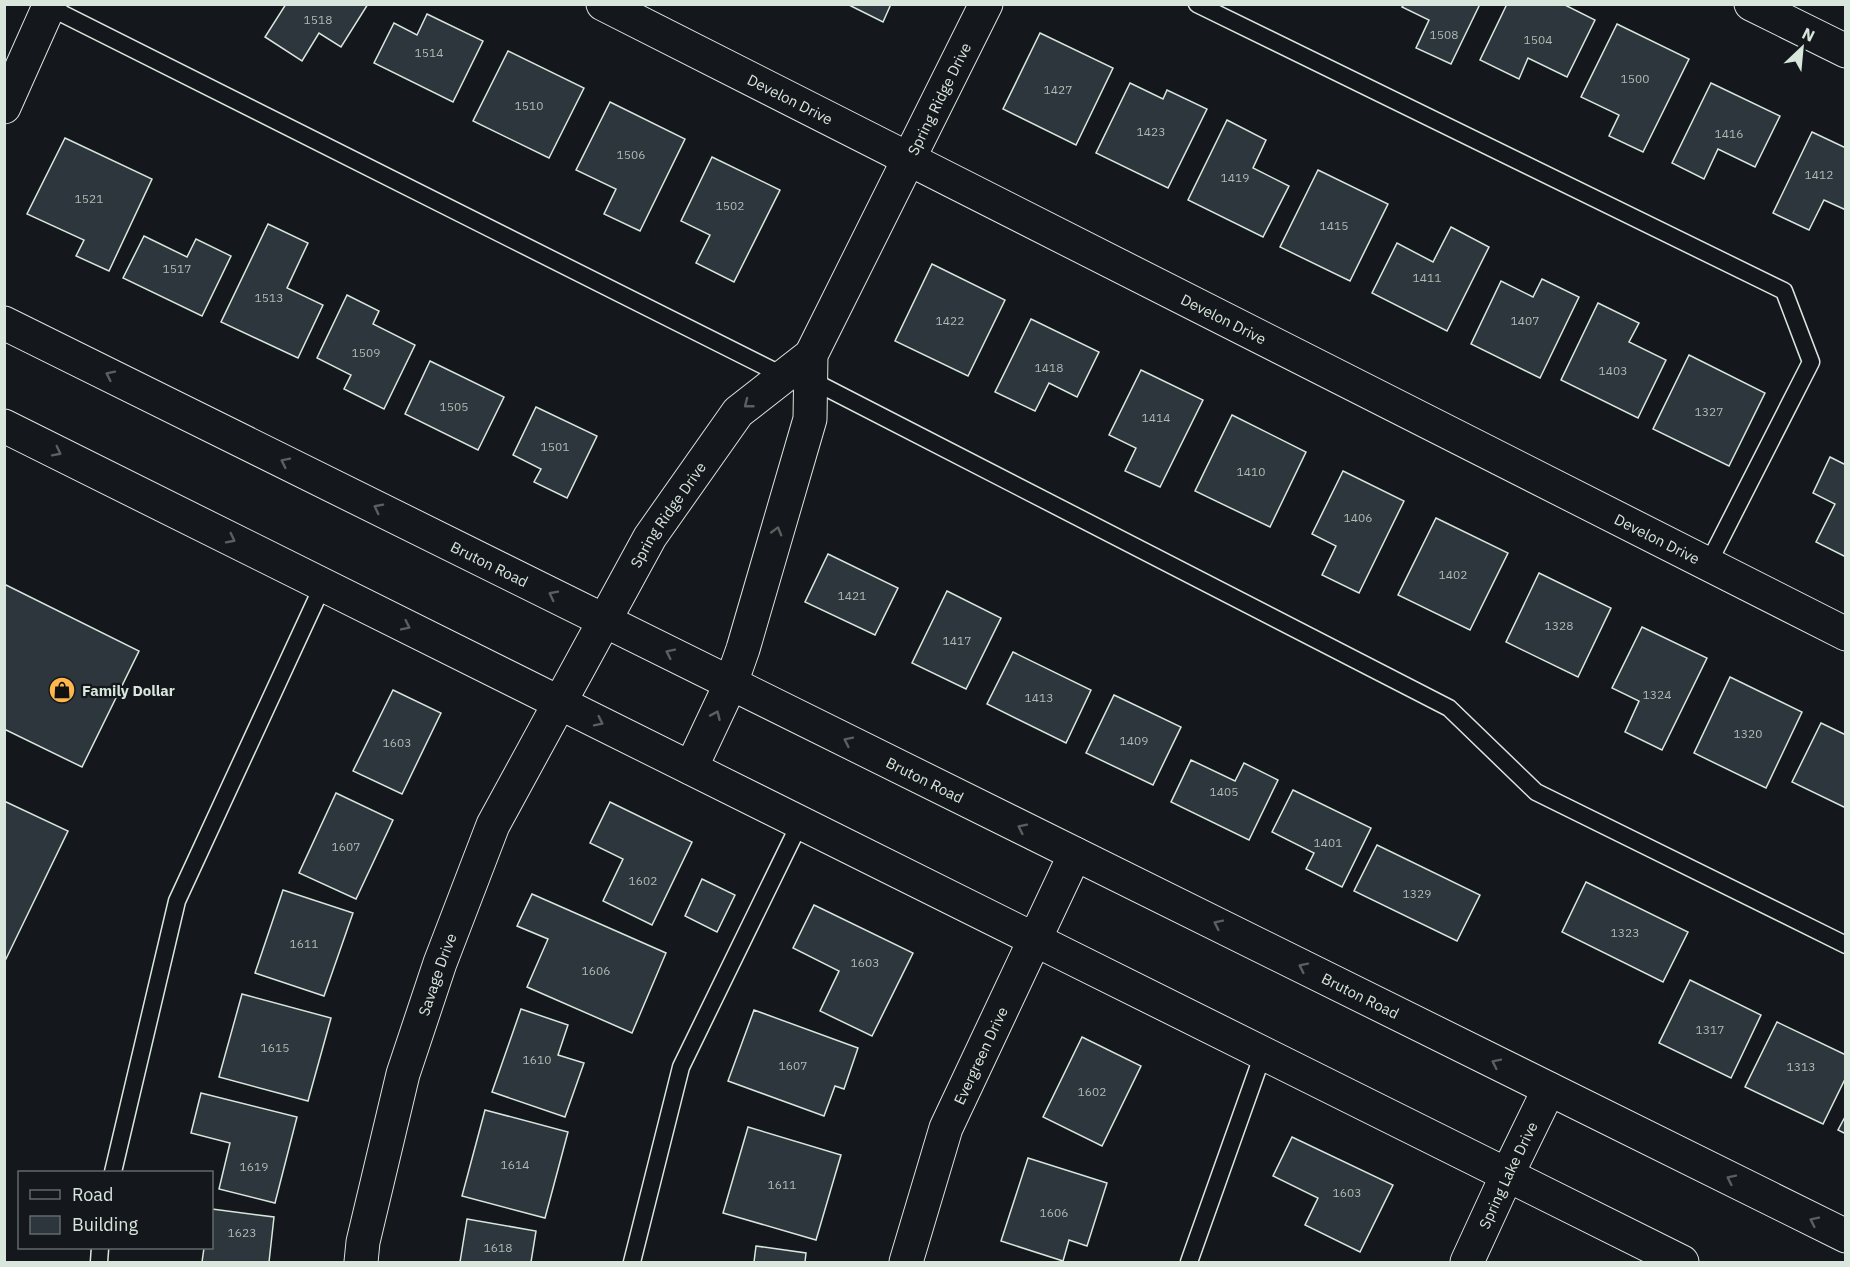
<svg xmlns="http://www.w3.org/2000/svg" width="1850" height="1267" font-family="'IBM Plex Sans',sans-serif">
  <rect width="100%" height="100%" fill="#14181c"/>
  <g fill="#2c363c" stroke="#d8e6dc" stroke-width="1.5">
    <path d="M286,4H368L341,47L319,33L302,61L265,37Z"/>
    <path d="M847,4H891L883,22Z"/>
    <path d="M1404,4H1480L1451,64L1416,48L1429,20L1402,7Z"/>
    <path d="M1507,4H1563L1595,20L1567,77L1528,58L1519,79L1480,60Z"/>
    <path d="M427,14L483,41L453,102L374,63L394,23L417,35Z"/>
    <path d="M1617,24L1689,59L1643,152L1609,136L1619,115L1581,97Z"/>
    <path d="M1040,33L1113,68L1076,145L1003,109Z"/>
    <path d="M508,51L584,88L549,158L473,121Z"/>
    <path d="M1130,83L1163,99L1167,90L1207,109L1168,188L1096,153Z"/>
    <path d="M1711,83L1780,116L1755,167L1718,149L1704,179L1672,163Z"/>
    <path d="M610,102L685,139L640,231L604,214L616,189L576,170Z"/>
    <path d="M1227,120L1266,140L1253,168L1289,186L1263,237L1188,200Z"/>
    <path d="M1812,132L1846,148V210L1824,200L1809,230L1773,213Z"/>
    <path d="M65,138L152,179L109,271L76,256L84,240L27,214Z"/>
    <path d="M712,157L780,190L734,282L696,263L710,235L681,221Z"/>
    <path d="M1318,170L1388,204L1350,281L1280,247Z"/>
    <path d="M268,224L308,243L287,288L323,305L298,358L221,322Z"/>
    <path d="M1451,227L1489,247L1447,331L1372,293L1397,243L1433,262Z"/>
    <path d="M144,236L187,257L196,239L231,256L202,316L123,278Z"/>
    <path d="M932,264L1005,300L968,376L895,341Z"/>
    <path d="M1542,279L1579,297L1540,378L1471,344L1501,281L1533,297Z"/>
    <path d="M347,295L379,311L373,324L415,345L384,409L344,389L351,375L317,358Z"/>
    <path d="M1598,303L1639,323L1629,342L1666,360L1638,418L1561,380Z"/>
    <path d="M1031,319L1099,352L1077,397L1049,383L1035,411L995,392Z"/>
    <path d="M1689,355L1765,393L1729,466L1653,429Z"/>
    <path d="M430,361L504,397L478,450L405,414Z"/>
    <path d="M1141,370L1203,400L1160,487L1125,471L1136,448L1109,435Z"/>
    <path d="M536,407L597,436L567,498L534,482L541,469L513,455Z"/>
    <path d="M1232,415L1306,452L1270,527L1195,491Z"/>
    <path d="M1830,457L1846,465V557L1816,542L1835,504L1813,493Z"/>
    <path d="M1343,471L1404,501L1359,593L1322,575L1336,546L1312,534Z"/>
    <path d="M1436,518L1508,553L1470,630L1398,595Z"/>
    <path d="M828,554L898,588L875,635L805,602Z"/>
    <path d="M1539,573L1611,608L1578,677L1506,642Z"/>
    <path d="M4,584L139,651L82,767L4,729Z"/>
    <path d="M947,591L1001,618L966,689L912,663Z"/>
    <path d="M1642,627L1707,658L1662,750L1625,732L1639,701L1612,688Z"/>
    <path d="M1013,652L1091,690L1066,743L987,704Z"/>
    <path d="M1730,677L1802,712L1766,788L1694,753Z"/>
    <path d="M393,690L441,713L402,794L353,771Z"/>
    <path d="M1114,695L1181,727L1153,785L1086,753Z"/>
    <path d="M1821,723L1846,735V808L1792,782Z"/>
    <path d="M1191,760L1235,781L1244,763L1278,780L1249,840L1171,802Z"/>
    <path d="M1293,790L1371,828L1342,887L1306,869L1314,853L1272,832Z"/>
    <path d="M336,793L393,820L356,899L299,873Z"/>
    <path d="M4,801L68,831L4,963Z"/>
    <path d="M610,802L692,842L652,925L603,901L623,859L590,843Z"/>
    <path d="M1377,845L1480,895L1457,941L1354,891Z"/>
    <path d="M702,879L735,895L717,932L685,916Z"/>
    <path d="M1586,882L1688,932L1663,982L1562,932Z"/>
    <path d="M283,890L353,913L324,996L255,973Z"/>
    <path d="M532,894L666,953L632,1033L527,987L548,939L517,926Z"/>
    <path d="M814,905L913,953L872,1036L820,1011L839,971L793,948Z"/>
    <path d="M1690,980L1761,1015L1731,1078L1659,1043Z"/>
    <path d="M242,994L331,1018L308,1101L219,1077Z"/>
    <path d="M521,1009L568,1025L558,1055L584,1063L565,1117L492,1092Z"/>
    <path d="M754,1010L858,1048L844,1089L835,1086L824,1116L728,1081Z"/>
    <path d="M1777,1022L1846,1055V1077L1823,1124L1745,1087Z"/>
    <path d="M1082,1037L1141,1066L1102,1146L1043,1117Z"/>
    <path d="M201,1093L297,1117L275,1203L219,1189L230,1143L191,1133Z"/>
    <path d="M485,1110L568,1132L545,1218L462,1196Z"/>
    <path d="M1846,1115V1134L1838,1130Z"/>
    <path d="M748,1127L841,1155L816,1240L723,1213Z"/>
    <path d="M1292,1137L1393,1185L1360,1252L1305,1225L1318,1198L1273,1176Z"/>
    <path d="M1028,1158L1107,1183L1087,1246L1069,1240L1063,1261L1001,1241Z"/>
    <path d="M212,1209L274,1217L269,1262H202L204,1248H212Z"/>
    <path d="M467,1219L536,1231L531,1262H460Z"/>
    <path d="M756,1246L806,1253L805,1262H754Z"/>
  </g>
  <g fill="none" stroke-linecap="round" stroke-linejoin="round">
    <defs>
      <g id="lane">
        <path d="M1197,4L1784,291L1811,362L1708,564"/>
        <path d="M49,7L784,376"/>
        <path d="M811,380L1449,708L1536,792L1846,945"/>
        <path d="M113,1172L177,901L323,585"/>
        <path d="M99,1262L100,1248"/>
        <path d="M632,1262L681,1067L800,823"/>
        <path d="M1189,1262L1263,1054"/>
      </g>
      <g id="street">
        <path id="s1" d="M603,4L1846,634"/>
        <path d="M1751,4L1846,51"/>
        <path d="M4,107L50,4"/>
        <path id="s2" d="M691,768L731,683L743,649L810,419L811,355L986,4"/>
        <path id="s3" d="M361,1262L363,1242L403,1074L440,963L493,825L650,537L738,412L811,355"/>
        <path id="s4" d="M906,1262L946,1128L1075,854"/>
        <path id="s5" d="M1467,1262L1507,1175L1549,1089"/>
      </g>
      <g id="secondary">
        <path id="s6" d="M4,323L1846,1236"/>
        <path d="M4,426L1682,1262"/>
      </g>
    </defs>
    <use href="#lane" stroke="#d8e6dc" stroke-width="19"/>
    <use href="#street" stroke="#d8e6dc" stroke-width="35"/>
    <use href="#secondary" stroke="#d8e6dc" stroke-width="35"/>
    <use href="#lane" stroke="#14181c" stroke-width="16"/>
    <use href="#street" stroke="#14181c" stroke-width="33"/>
    <use href="#secondary" stroke="#14181c" stroke-width="33"/>
  </g>
  <defs><path id="oneway-chevron" d="M-2-3.5L2.5 0L-2 3.5" fill="none" stroke-width="1.6" stroke-linecap="round" stroke-linejoin="round" transform="scale(1.5)"/></defs>
  <g stroke="#59605f">
    <use href="#oneway-chevron" transform="translate(110 375) rotate(-154)"/>
    <use href="#oneway-chevron" transform="translate(748 404) rotate(142)"/>
    <use href="#oneway-chevron" transform="translate(57 452) rotate(27)"/>
    <use href="#oneway-chevron" transform="translate(285 462) rotate(-154)"/>
    <use href="#oneway-chevron" transform="translate(378 508) rotate(-153)"/>
    <use href="#oneway-chevron" transform="translate(777 531) rotate(-74)"/>
    <use href="#oneway-chevron" transform="translate(231 539) rotate(27)"/>
    <use href="#oneway-chevron" transform="translate(553 595) rotate(-153)"/>
    <use href="#oneway-chevron" transform="translate(406 626) rotate(26)"/>
    <use href="#oneway-chevron" transform="translate(670 653) rotate(-154)"/>
    <use href="#oneway-chevron" transform="translate(716 715) rotate(-66)"/>
    <use href="#oneway-chevron" transform="translate(599 722) rotate(26)"/>
    <use href="#oneway-chevron" transform="translate(848 741) rotate(-154)"/>
    <use href="#oneway-chevron" transform="translate(1022 828) rotate(-154)"/>
    <use href="#oneway-chevron" transform="translate(1218 924) rotate(-154)"/>
    <use href="#oneway-chevron" transform="translate(1303 967) rotate(-154)"/>
    <use href="#oneway-chevron" transform="translate(1496 1063) rotate(-154)"/>
    <use href="#oneway-chevron" transform="translate(1731 1179) rotate(-154)"/>
    <use href="#oneway-chevron" transform="translate(1814 1221) rotate(-154)"/>
  </g>
  <defs>
    <symbol id="shop-disc" viewBox="-11 -11 22 22"><circle r="9.5" fill="#ffb74d" stroke="#14181c"/><path d="M-5-2.5h2.3a2.7 3.5 0 0 1 5.4 0H5L5.5 6h-11ZM-1.5-2.5h3a1.5 2.3 0 0 0-3 0Z" fill="#111"/></symbol>
  </defs>
  <g fill-rule="evenodd">
    <use href="#shop-disc" x="47" y="675" width="30" height="30"/>
  </g>
  <g text-anchor="middle" dominant-baseline="central" stroke-width="4.5" stroke-linejoin="round" paint-order="stroke">
    <g font-size="12" fill="#adbab4">
      <text x="318" y="19">1518</text>
      <text x="1444" y="34">1508</text>
      <text x="1538" y="39">1504</text>
      <text x="429" y="52">1514</text>
      <text x="1635" y="78">1500</text>
      <text x="1058" y="89">1427</text>
      <text x="529" y="105">1510</text>
      <text x="1151" y="131">1423</text>
      <text x="1729" y="133">1416</text>
      <text x="631" y="154">1506</text>
      <text x="1819" y="174">1412</text>
      <text x="1235" y="177">1419</text>
      <text x="89" y="198">1521</text>
      <text x="730" y="205">1502</text>
      <text x="1334" y="225">1415</text>
      <text x="177" y="268">1517</text>
      <text x="1427" y="277">1411</text>
      <text x="269" y="297">1513</text>
      <text x="950" y="320">1422</text>
      <text x="1525" y="320">1407</text>
      <text x="366" y="352">1509</text>
      <text x="1049" y="367">1418</text>
      <text x="1613" y="370">1403</text>
      <text x="454" y="406">1505</text>
      <text x="1709" y="411">1327</text>
      <text x="1156" y="417">1414</text>
      <text x="555" y="446">1501</text>
      <text x="1251" y="471">1410</text>
      <text x="1358" y="517">1406</text>
      <text x="1453" y="574">1402</text>
      <text x="852" y="595">1421</text>
      <text x="1559" y="625">1328</text>
      <text x="957" y="640">1417</text>
      <text x="1657" y="694">1324</text>
      <text x="1039" y="697">1413</text>
      <text x="1748" y="733">1320</text>
      <text x="1134" y="740">1409</text>
      <text x="397" y="742">1603</text>
      <text x="1224" y="791">1405</text>
      <text x="1328" y="842">1401</text>
      <text x="346" y="846">1607</text>
      <text x="643" y="880">1602</text>
      <text x="1417" y="893">1329</text>
      <text x="1625" y="932">1323</text>
      <text x="304" y="943">1611</text>
      <text x="865" y="962">1603</text>
      <text x="596" y="970">1606</text>
      <text x="1710" y="1029">1317</text>
      <text x="275" y="1047">1615</text>
      <text x="537" y="1059">1610</text>
      <text x="793" y="1065">1607</text>
      <text x="1801" y="1066">1313</text>
      <text x="1092" y="1091">1602</text>
      <text x="515" y="1164">1614</text>
      <text x="254" y="1166">1619</text>
      <text x="782" y="1184">1611</text>
      <text x="1347" y="1192">1603</text>
      <text x="1054" y="1212">1606</text>
      <text x="242" y="1232">1623</text>
      <text x="498" y="1247">1618</text>
    </g>
    <g font-size="15" fill="#d8e6dc" stroke="#14181c">
      <text stroke="none"><textPath href="#s1" startOffset="210">Develon Drive</textPath></text>
      <text stroke="none"><textPath href="#s2" startOffset="720">Spring Ridge Drive</textPath></text>
      <text stroke="none"><textPath href="#s1" startOffset="696">Develon Drive</textPath></text>
      <text stroke="none"><textPath href="#s3" startOffset="814">Spring Ridge Drive</textPath></text>
      <text stroke="none"><textPath href="#s1" startOffset="1182">Develon Drive</textPath></text>
      <text stroke="none"><textPath href="#s6" startOffset="542">Bruton Road</textPath></text>
      <text stroke="none"><textPath href="#s6" startOffset="1028">Bruton Road</textPath></text>
      <text stroke="none"><textPath href="#s3" startOffset="298">Savage Drive</textPath></text>
      <text stroke="none"><textPath href="#s6" startOffset="1514">Bruton Road</textPath></text>
      <text stroke="none"><textPath href="#s4" startOffset="220">Evergreen Drive</textPath></text>
      <text stroke="none"><textPath href="#s5" startOffset="96">Spring Lake Drive</textPath></text>
    </g>
    <g font-size="15" font-weight="bold" fill="#d8e6dc" stroke="#14181c" text-anchor="start">
      <text x="82" y="690">Family Dollar</text>
    </g>
  </g>
  <rect width="1850" height="1267" fill="none" stroke="#d8e6dc" stroke-width="12"/>
  <rect x="18" y="1171" width="195" height="78" fill="#14181c" stroke="#626a69" stroke-width="1.5"/>
  <rect x="30" y="1190" width="30" height="9" fill="#14181c" stroke="#626a69" stroke-width="1.5"/>
  <text x="72" y="1201" font-size="18" fill="#d8e6dc">Road</text>
  <rect x="30" y="1216" width="30" height="18" fill="#2c363c" stroke="#626a69" stroke-width="1.5"/>
  <text x="72" y="1231" font-size="18" fill="#d8e6dc">Building</text>
  <g transform="translate(1802 48) rotate(26)" stroke="#14181c" stroke-width="4.5" paint-order="stroke">
  <path d="M0-4.5L10 22L0 15L-10 22Z" fill="#d8e6dc"/>
  <text y="-9" font-size="16" font-weight="bold" text-anchor="middle" fill="#d8e6dc">N</text>
  </g>
</svg>
